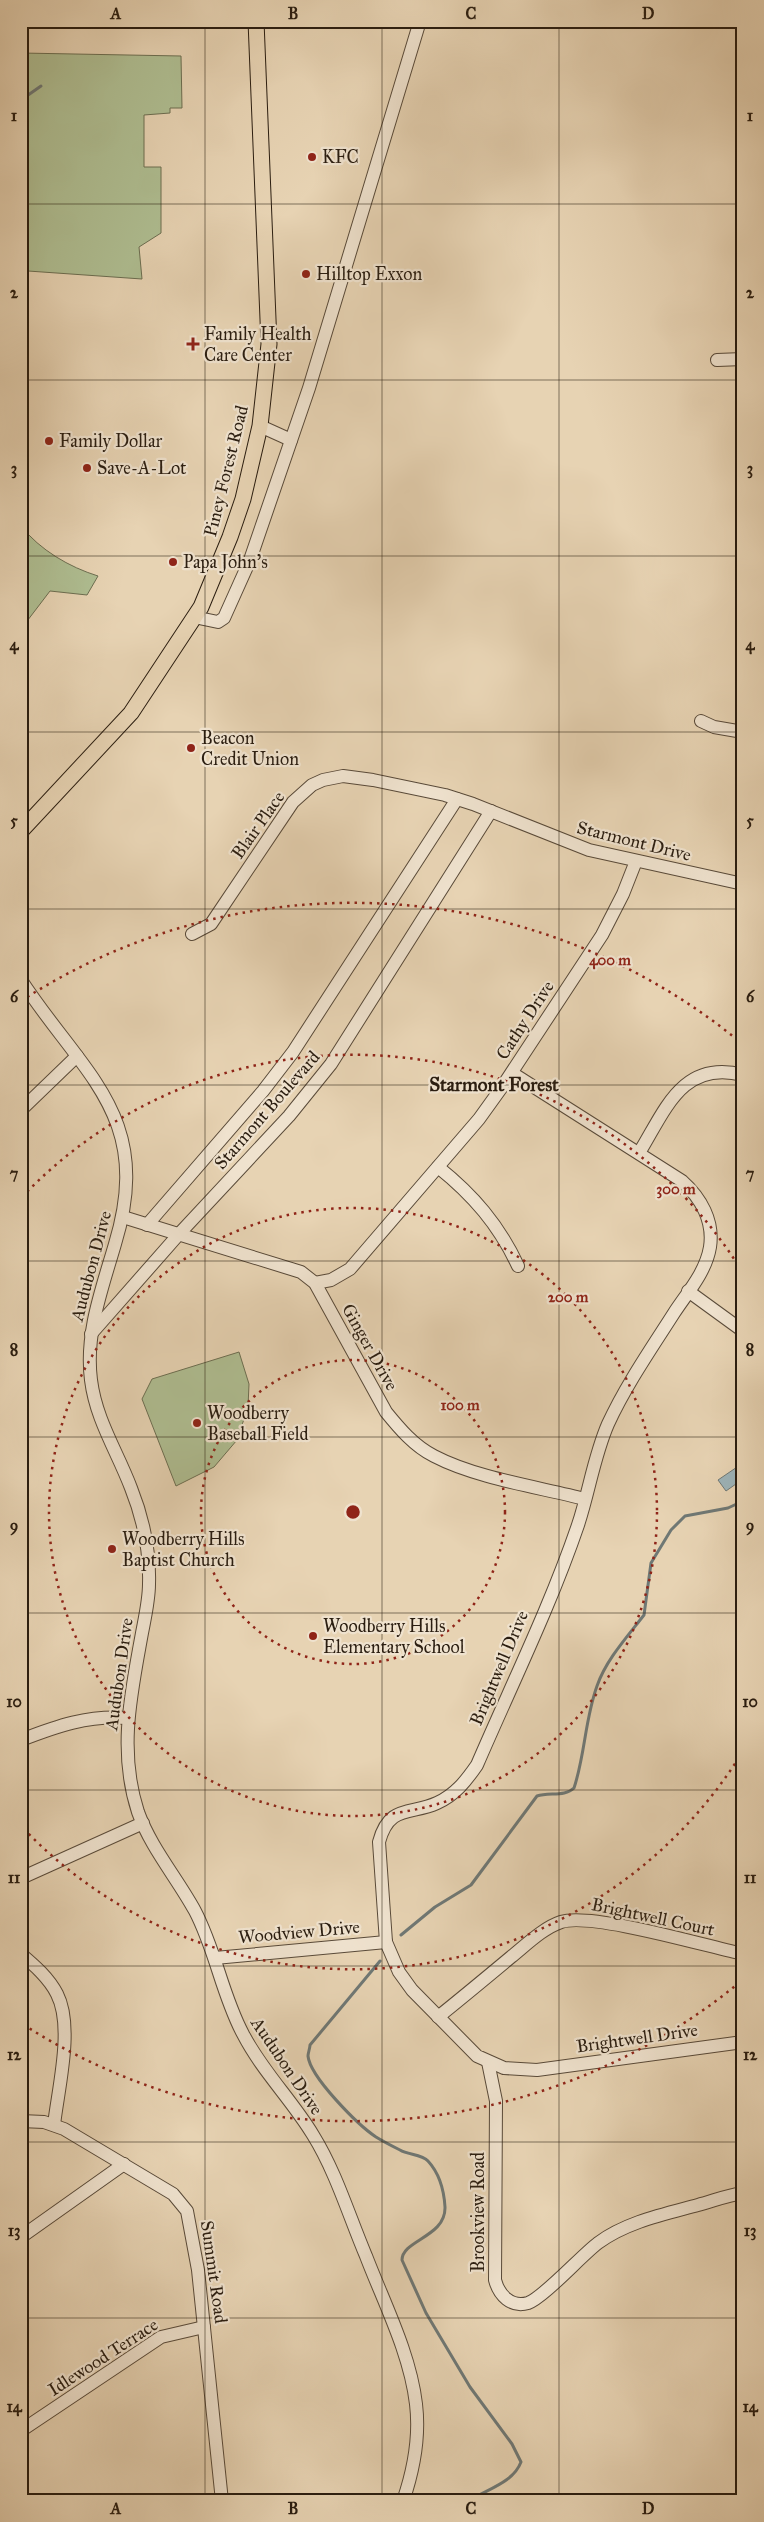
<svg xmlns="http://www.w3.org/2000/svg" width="764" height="2522" font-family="'IM FELL Great Primer',serif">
  <rect width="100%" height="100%" fill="#e7d3b3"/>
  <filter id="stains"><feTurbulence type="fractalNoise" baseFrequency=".004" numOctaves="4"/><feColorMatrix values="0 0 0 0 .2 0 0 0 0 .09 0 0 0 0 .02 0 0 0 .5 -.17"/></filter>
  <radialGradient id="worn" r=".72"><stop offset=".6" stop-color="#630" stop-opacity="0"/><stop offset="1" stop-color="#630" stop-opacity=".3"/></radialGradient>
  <g fill="#afbe92" stroke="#6c6e51">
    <path d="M21,53L181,56L182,108H170V113L144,115V167H161V233L139,247L142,279L28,271L21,280Z"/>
    <path d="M21,526C40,550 69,567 98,576L87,595L50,591L21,629Z"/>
    <path d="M239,1352L249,1384L248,1407L237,1440L214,1467L176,1486L142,1399L152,1379Z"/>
  </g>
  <path fill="#9db4b9" stroke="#6f7875" d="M743,1463V1479L726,1491L718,1480Z"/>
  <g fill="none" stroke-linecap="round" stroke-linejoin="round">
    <g stroke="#6f7875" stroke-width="3">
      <path d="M21,100L41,86"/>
      <path d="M401,1935L435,1907L471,1885L537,1796C549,1792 565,1797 574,1788C585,1755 585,1719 597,1686C606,1660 627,1637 644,1615L651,1563L671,1530L685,1516L728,1508L743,1501"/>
      <path d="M380,1961L310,2045C310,2048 308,2053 308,2056C310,2077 358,2125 376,2137C384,2142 392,2146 400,2150C408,2155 422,2154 428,2161C439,2173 444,2190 445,2207C446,2237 402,2240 402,2260L426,2313L470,2387L512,2444L521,2462C513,2483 487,2489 469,2501"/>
    </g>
    <defs>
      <g id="minor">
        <path d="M717,360L743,359"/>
        <path d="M260,426L291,440"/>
        <path d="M194,617L218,622L224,618L250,560L309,388L420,21"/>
        <path d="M701,721L714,727L743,732"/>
        <path d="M192,934L211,924L293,802L312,785L323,780L343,776L373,780L445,795L473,804L589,850L743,884"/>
        <path d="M21,980C84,1076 154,1116 115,1244C102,1289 85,1333 91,1380C96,1420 117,1451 131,1488C143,1518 150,1551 149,1584C149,1600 145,1617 142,1633C131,1694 118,1751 138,1812C151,1848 177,1878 195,1911C216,1951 222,1995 243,2034C262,2071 292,2100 313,2135C336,2172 349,2216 366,2256C384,2303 410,2353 416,2404C420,2437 414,2469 403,2501"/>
        <path d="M512,1073L682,1181C701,1198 714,1221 710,1247C706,1272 687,1293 674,1313C651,1349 626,1385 608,1424C594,1456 589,1492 578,1525C550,1607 511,1686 477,1765C466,1781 455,1795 437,1803C411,1815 389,1804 379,1842L386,1942L399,1972L412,1990L477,2056L504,2068L537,2070L743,2042"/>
        <path d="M21,1110L77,1056"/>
        <path d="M639,1153C665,1111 682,1059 743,1075"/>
        <path d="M438,1167C473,1195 499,1225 518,1266"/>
        <path d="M123,1217L301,1272L315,1283L386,1412C399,1428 414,1446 434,1456C476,1478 538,1487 585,1499"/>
        <path d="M147,1225L263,1091L293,1052L457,799"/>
        <path d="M315,1283L331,1280L350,1269L479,1119L502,1087L602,935L623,894L636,861"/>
        <path d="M688,1291L743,1331"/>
        <path d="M91,1334L179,1234L289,1116L331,1064L491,811"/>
        <path d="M21,1740C57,1726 88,1715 127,1718"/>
        <path d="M21,1878L143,1823"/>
        <path d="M21,1954C34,1965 49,1978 57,1994C74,2027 58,2089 54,2125"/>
        <path d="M215,1958L386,1942"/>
        <path d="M438,2017C463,1997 487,1977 511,1957C526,1945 543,1928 561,1922C591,1912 706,1946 743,1954"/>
        <path d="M488,2062L496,2101L495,2280C499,2295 511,2308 528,2303C543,2298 582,2255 598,2243C626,2222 665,2214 698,2205C713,2201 728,2195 743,2193"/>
        <path d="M21,2121L44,2122L64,2129L173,2194L187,2211L198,2270L222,2501"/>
        <path d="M21,2237L124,2164"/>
        <path d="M25,2428L161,2337L204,2327"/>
      </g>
      <path id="major" d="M21,831L131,713L201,607L230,537L243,499L260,426L269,344L256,21"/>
    </defs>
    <use href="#minor" stroke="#594a39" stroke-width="14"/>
    <use href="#major" stroke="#2a1d10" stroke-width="17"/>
    <use href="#minor" stroke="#efe2ce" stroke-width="12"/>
    <use href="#major" stroke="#e7d3b3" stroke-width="15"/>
  </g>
  <path fill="none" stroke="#2a1d10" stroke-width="1" stroke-opacity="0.55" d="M205,21V2501M382,21V2501M559,21V2501M21,204H743M21,380H743M21,556H743M21,732H743M21,909H743M21,1085H743M21,1261H743M21,1437H743M21,1613H743M21,1790H743M21,1966H743M21,2142H743M21,2318H743"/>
  <g fill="none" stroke="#8f2418" stroke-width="2.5" stroke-dasharray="2.5 5">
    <circle cx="353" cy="1512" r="152"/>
    <circle cx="353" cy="1512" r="304"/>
    <path d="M743 1751A457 457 0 0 1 22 1827M22 1197A457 457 0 0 1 743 1273"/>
    <path d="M740 1982A609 609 0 0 1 21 2023M21 1001A609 609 0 0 1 740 1042"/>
  </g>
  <g fill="#8f2418" stroke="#efe2ce" stroke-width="2">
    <circle cx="312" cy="157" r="5"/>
    <circle cx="306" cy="274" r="5"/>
    <path d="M190.5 336.5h5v5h5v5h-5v5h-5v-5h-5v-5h5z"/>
    <circle cx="49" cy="441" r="5"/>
    <circle cx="87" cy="468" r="5"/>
    <circle cx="173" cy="562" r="5"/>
    <circle cx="191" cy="748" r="5"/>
    <circle cx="197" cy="1423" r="5"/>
    <circle cx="112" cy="1549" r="5"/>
    <circle cx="313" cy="1636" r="5"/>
  </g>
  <g text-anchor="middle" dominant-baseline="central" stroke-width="4.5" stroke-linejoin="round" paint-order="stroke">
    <g font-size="18" fill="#2a1d10" stroke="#efe2ce" text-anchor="start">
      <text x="322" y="157">KFC</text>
      <text x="316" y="274">Hilltop Exxon</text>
      <text x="204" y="334">Family Health<tspan x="204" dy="21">Care Center</tspan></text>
      <text x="59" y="441">Family Dollar</text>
      <text x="97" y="468">Save-A-Lot</text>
      <text x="183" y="562">Papa John's</text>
      <text x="201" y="738">Beacon<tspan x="201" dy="21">Credit Union</tspan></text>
      <text x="207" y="1413">Woodberry<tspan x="207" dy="21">Baseball Field</tspan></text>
      <text x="122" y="1539">Woodberry Hills<tspan x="122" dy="21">Baptist Church</tspan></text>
      <text x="323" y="1626">Woodberry Hills<tspan x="323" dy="21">Elementary School</tspan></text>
    </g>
    <g font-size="18" fill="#2a1d10" stroke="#efe2ce">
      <text transform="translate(226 471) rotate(-76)">Piney Forest Road</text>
      <text transform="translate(258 825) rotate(-55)">Blair Place</text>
      <text transform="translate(634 841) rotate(14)">Starmont Drive</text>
      <text transform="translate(525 1020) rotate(-57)">Cathy Drive</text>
      <text transform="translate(267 1110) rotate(-49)">Starmont Boulevard</text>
      <text transform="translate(91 1266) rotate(-75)">Audubon Drive</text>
      <text transform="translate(370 1347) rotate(61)">Ginger Drive</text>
      <text transform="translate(499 1668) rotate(-67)">Brightwell Drive</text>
      <text transform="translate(119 1674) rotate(-82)">Audubon Drive</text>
      <text transform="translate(653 1917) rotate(12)">Brightwell Court</text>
      <text transform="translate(299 1932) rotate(-5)">Woodview Drive</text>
      <text transform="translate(637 2038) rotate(-8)">Brightwell Drive</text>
      <text transform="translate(287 2066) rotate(56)">Audubon Drive</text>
      <text transform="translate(478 2212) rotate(-90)">Brookview Road</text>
      <text transform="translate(214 2272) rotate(82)">Summit Road</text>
      <text transform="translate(103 2357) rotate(-33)">Idlewood Terrace</text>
    </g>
    <g font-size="19" font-weight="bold" fill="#2a1d10" stroke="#efe2ce">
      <text x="494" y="1084">Starmont Forest</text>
    </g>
  </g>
  <circle cx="353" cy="1512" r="8" fill="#8f2418" stroke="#efe2ce" stroke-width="2.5"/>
  <g font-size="15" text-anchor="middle" font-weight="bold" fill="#8f2418" stroke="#efe2ce" stroke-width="4.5" stroke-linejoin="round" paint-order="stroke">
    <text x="610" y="965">400 m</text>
    <text x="676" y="1194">300 m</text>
    <text x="568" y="1302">200 m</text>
    <text x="460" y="1410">100 m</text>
  </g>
  <rect width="764" height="2522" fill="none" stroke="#e7d3b3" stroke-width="55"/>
  <rect x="28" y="28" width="708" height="2466" fill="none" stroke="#2a1d10" stroke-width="2"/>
  <g font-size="16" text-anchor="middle" font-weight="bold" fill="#2a1d10">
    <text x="116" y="19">A</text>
    <text x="293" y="19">B</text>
    <text x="471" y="19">C</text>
    <text x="648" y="19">D</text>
    <text x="14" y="121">1</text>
    <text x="750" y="121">1</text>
    <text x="14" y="298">2</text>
    <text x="750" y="298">2</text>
    <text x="14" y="474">3</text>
    <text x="750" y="474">3</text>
    <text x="14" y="650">4</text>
    <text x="750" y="650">4</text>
    <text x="14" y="826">5</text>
    <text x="750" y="826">5</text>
    <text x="14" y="1002">6</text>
    <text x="750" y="1002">6</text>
    <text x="14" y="1179">7</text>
    <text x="750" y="1179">7</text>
    <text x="14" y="1355">8</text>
    <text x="750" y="1355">8</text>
    <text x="14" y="1531">9</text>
    <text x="750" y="1531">9</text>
    <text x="14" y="1707">10</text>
    <text x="750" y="1707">10</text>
    <text x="14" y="1883">11</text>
    <text x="750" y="1883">11</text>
    <text x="14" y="2060">12</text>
    <text x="750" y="2060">12</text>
    <text x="14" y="2236">13</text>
    <text x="750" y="2236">13</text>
    <text x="14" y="2412">14</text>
    <text x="750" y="2412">14</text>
    <text x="116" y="2514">A</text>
    <text x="293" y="2514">B</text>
    <text x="471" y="2514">C</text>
    <text x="648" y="2514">D</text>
  </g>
  <rect width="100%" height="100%" filter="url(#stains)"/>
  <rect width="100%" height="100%" fill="url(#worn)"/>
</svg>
